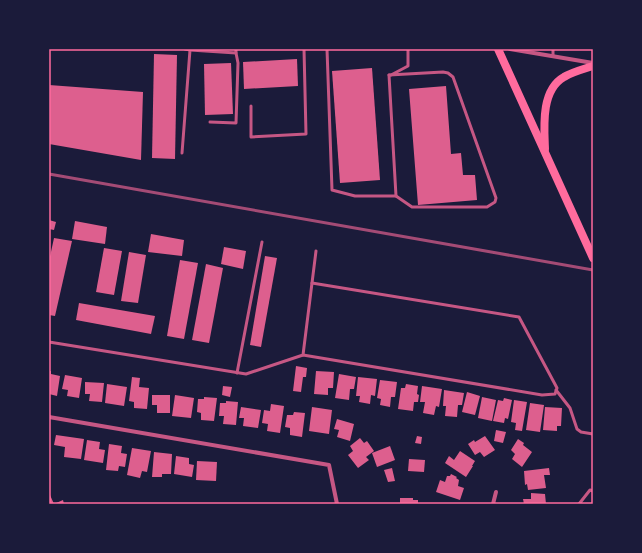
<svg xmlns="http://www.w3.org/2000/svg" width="642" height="553" font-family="Barlow,sans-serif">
  <rect width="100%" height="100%" fill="#1b1b3a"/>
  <g fill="#dd5f8e">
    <path d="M154,54L177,55L175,159L152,158Z"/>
    <path d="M297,59L298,86L244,89L243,62Z"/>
    <path d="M231,63L233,114L205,115L204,64Z"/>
    <path d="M372,68L380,180L340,183L332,71Z"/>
    <path d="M49,85L143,92L141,160L49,144Z"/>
    <path d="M446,86L451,154L461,153L463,175H475L477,200L418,205L409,89Z"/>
    <path d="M49,220L56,222L54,230L49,229Z"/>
    <path d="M75,221L107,227L105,244L72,239Z"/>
    <path d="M151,234L184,240L182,256L148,252Z"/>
    <path d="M54,238L72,241L55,316L49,315V261Z"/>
    <path d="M224,247L246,251L243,269L221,264Z"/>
    <path d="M104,248L122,251L114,295L96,292Z"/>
    <path d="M129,252L146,255L138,303L121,301Z"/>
    <path d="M265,256L277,258L261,347L250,345Z"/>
    <path d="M180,260L198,263L184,339L167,336Z"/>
    <path d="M206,264L223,268L209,343L192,340Z"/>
    <path d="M79,303L155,316L151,334L76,320Z"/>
    <path d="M296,366L307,368L306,377H303L301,392L293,391Z"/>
    <path d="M49,371H51V374L60,376L57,396L49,394Z"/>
    <path d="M316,371L334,372L333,388H328V395L314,394Z"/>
    <path d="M339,374L356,377L354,389H350L349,400L335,398Z"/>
    <path d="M65,375L82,378L79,398L67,396L68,390L62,389Z"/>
    <path d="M132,377L140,378L139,387L149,388L147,409L134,408V402L129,401Z"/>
    <path d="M358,377L377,379L375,396L371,395L370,404L359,402L360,396H356Z"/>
    <path d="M380,380L397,382L395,397H391L390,407L380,405L381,399L377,398Z"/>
    <path d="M85,382L104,383L102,402L89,401L90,394H85Z"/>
    <path d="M107,384L127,387L124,406L105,403Z"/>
    <path d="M406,384L418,386L417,394L419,395L418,402H414L413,411L398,409L401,388H405Z"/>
    <path d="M223,386L232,387L230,397L222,395Z"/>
    <path d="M422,386L442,389L439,407L436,406L434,415L423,413L425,402H420Z"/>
    <path d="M444,390L464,393L462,405H458L457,417L445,416L446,406H443Z"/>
    <path d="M467,392L480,396L475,415L462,412Z"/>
    <path d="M152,395H170V413H157V405H152Z"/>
    <path d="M175,395L194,398L191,418L172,416Z"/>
    <path d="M204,397L217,398L214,421L201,420V413L197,412L198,399H204Z"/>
    <path d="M482,397L496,400L492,421L478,418Z"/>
    <path d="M504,398L512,400L508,419L505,418L504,423L493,421L498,400L503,401Z"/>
    <path d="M514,400L527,402L522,431L515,430L516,423L511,422Z"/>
    <path d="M226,401L238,402L236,425L223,424L224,416H219L220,403H226Z"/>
    <path d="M530,403L544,405L540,432L526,430Z"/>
    <path d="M271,404L284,406L280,433L267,431L268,424L262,423L264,410L270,411Z"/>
    <path d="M241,407L261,410L258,428L243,426L244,418H239Z"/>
    <path d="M312,407L332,410L329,434L309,431Z"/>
    <path d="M545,407L562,408L561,426H557V431L543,430Z"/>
    <path d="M294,412L305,413L302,437L290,435V428L285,427L287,415H293Z"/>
    <path d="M337,419L354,424L350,441L337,437L339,430L334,429Z"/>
    <path d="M496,430L506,432L503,443L494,441Z"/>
    <path d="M56,435L84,439L81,459L64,457L65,447L54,445Z"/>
    <path d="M417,436L422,437L421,444L415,443Z"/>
    <path d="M485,436L495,450L484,457L480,452L475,455L468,444L474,440L475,442Z"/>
    <path d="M360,438L364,443L367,441L374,451L366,457L369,460L358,468L348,455L353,451L350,446Z"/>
    <path d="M518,439L524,443L523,445L532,452L522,467L512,459L515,454L511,450Z"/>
    <path d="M87,440L100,442L99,449L105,450L103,463L84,460Z"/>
    <path d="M109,444L122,446L121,453L127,454L125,467L119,466L118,471L106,470Z"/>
    <path d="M390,446L395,460L377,467L372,453Z"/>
    <path d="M132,448L151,451L147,472L142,471L140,478L127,475Z"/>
    <path d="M460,451L475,461L472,466H473L466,477L445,463L449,456L454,460Z"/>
    <path d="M154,452L172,454L171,474H162V477H152Z"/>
    <path d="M176,456L189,458V464L194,465L192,477L174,474Z"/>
    <path d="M409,459L425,460L424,472L408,471Z"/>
    <path d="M197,461L217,462L216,481L196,480Z"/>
    <path d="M392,468L395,481L388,482L384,470Z"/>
    <path d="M549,468L550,475H544L546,488L528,490L527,484L525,485L524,471Z"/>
    <path d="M451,474L457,477L456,478L459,480L458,486L464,488L460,500L436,492L440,480L445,482L447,476H450Z"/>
    <path d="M531,493L545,494L546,504H524L523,499H531Z"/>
    <path d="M49,495H50L54,504L63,500L64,504H49Z"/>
    <path d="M400,498H413V500H418V504H400Z"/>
  </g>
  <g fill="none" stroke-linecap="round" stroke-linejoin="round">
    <g stroke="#c65784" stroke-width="3">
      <path d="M190,49V50L236,53V49"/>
      <path d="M327,49L332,190L355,196H396L389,75"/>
      <path d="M553,49V56"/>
      <path d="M389,75L443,72L448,73L453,77L496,198L495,202L487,207H412L396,196"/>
      <path d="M391,75L408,66V49"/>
      <path d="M251,106V137L306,134L304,49"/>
      <path d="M210,122L236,123L238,63L236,53"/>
      <path d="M182,153L190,50L185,49"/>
      <path d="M49,342L246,374L303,355L316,251"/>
      <path d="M303,355L542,395L555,394L557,388L519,317L312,283"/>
      <path d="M237,373L262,242"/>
      <path d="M556,390L570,408L577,429L581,432L593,434"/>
      <path d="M579,504L590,490L593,491"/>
    </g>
    <g stroke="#c65784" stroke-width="4">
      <path d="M510,49L593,63"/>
      <path d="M49,417L329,465L337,504"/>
      <path d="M493,504L496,492"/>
    </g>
    <g stroke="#ff6b9d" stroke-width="8">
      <path d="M498,49L593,258"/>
      <path d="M545,149C544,126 541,90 564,77C572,72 584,69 593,66"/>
    </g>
    <path stroke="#a44b75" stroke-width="3" d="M49,174L593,270"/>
  </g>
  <rect width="642" height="553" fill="none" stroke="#1b1b3a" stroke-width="100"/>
  <rect x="50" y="50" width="542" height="453" fill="none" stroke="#ff6b9d" stroke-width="1.5"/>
</svg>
